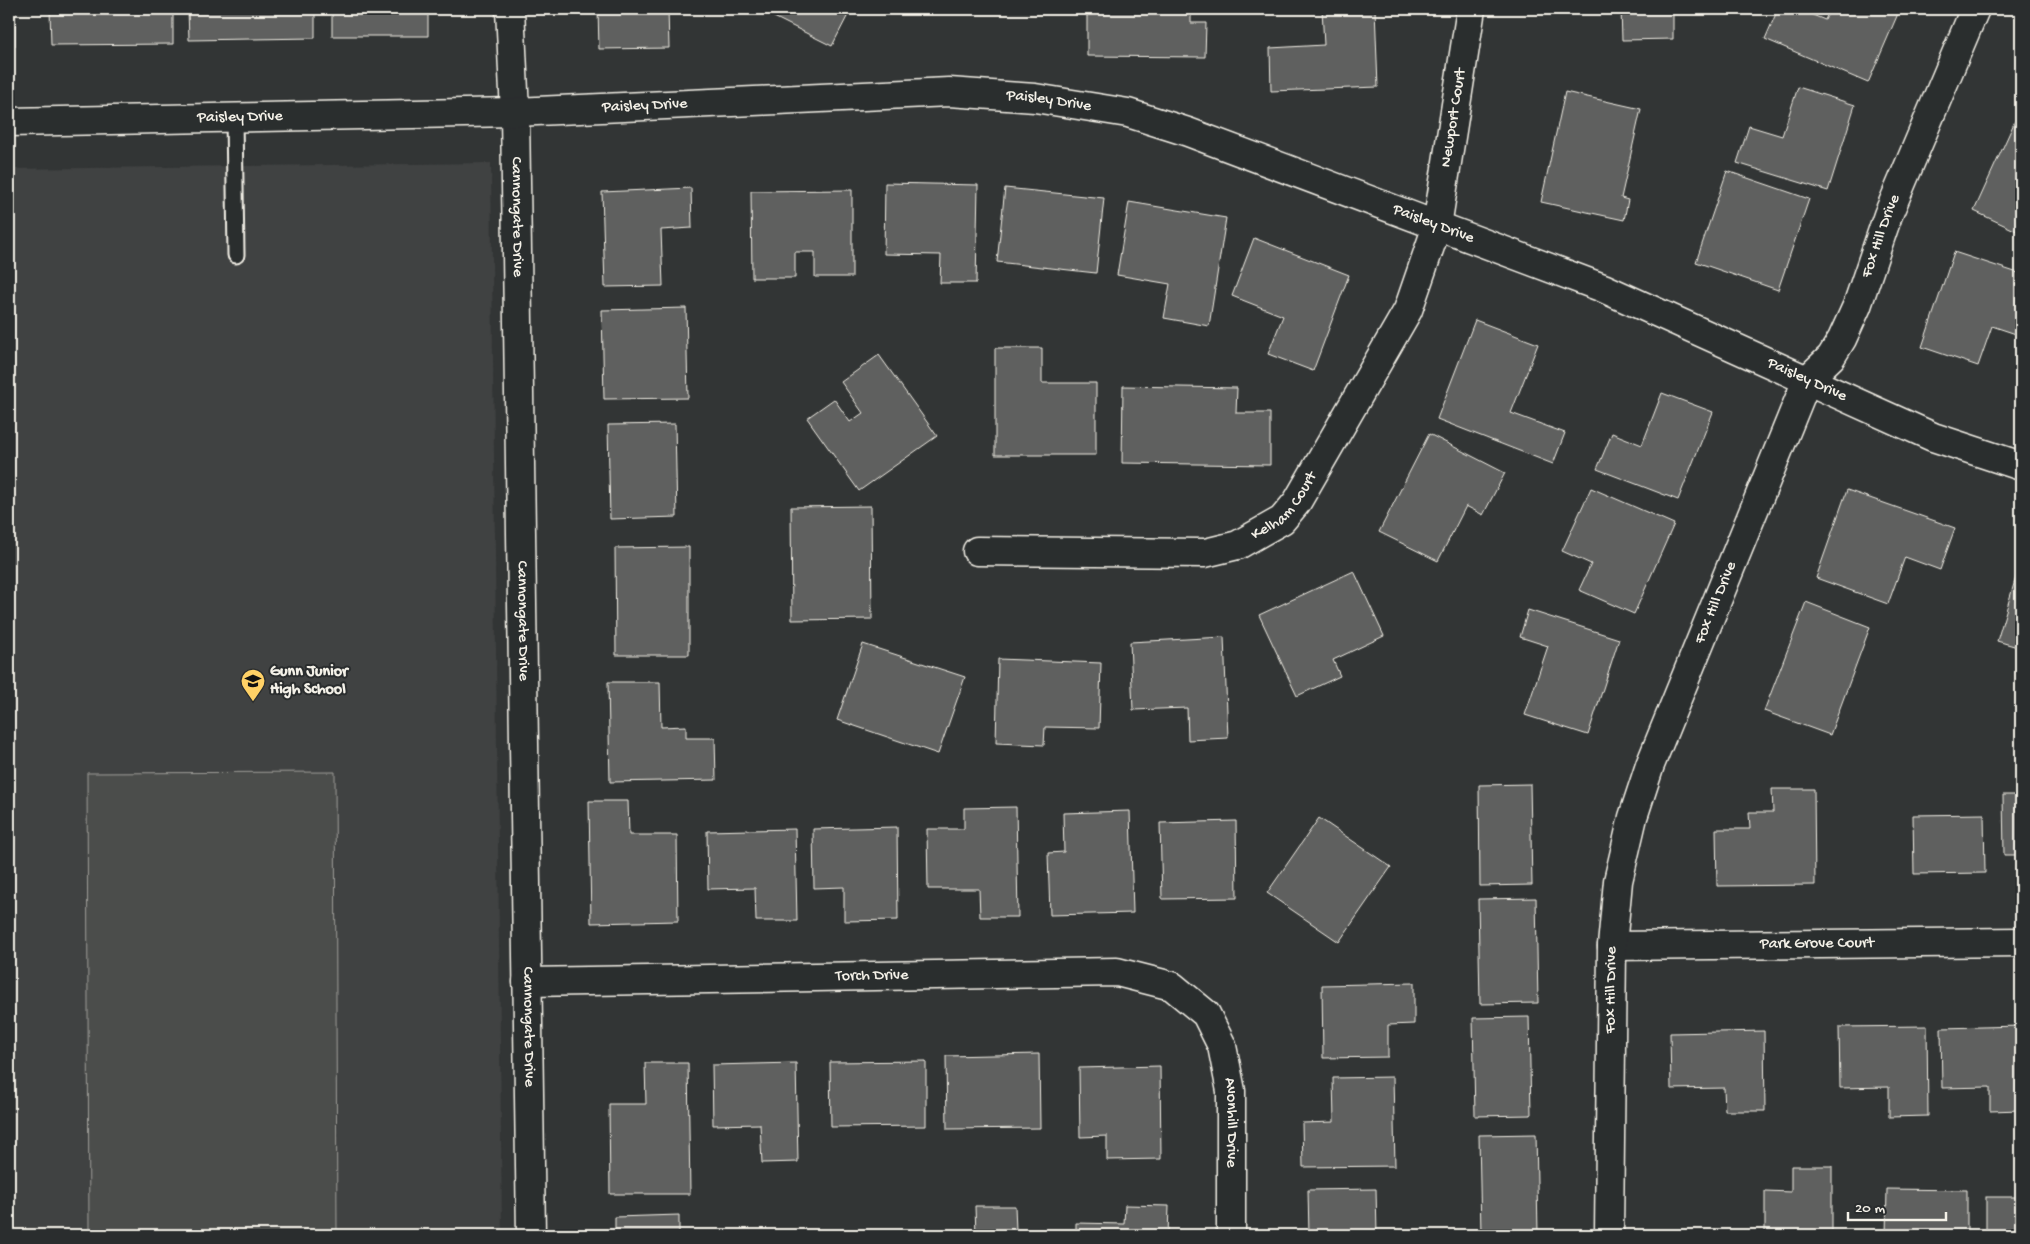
<svg xmlns="http://www.w3.org/2000/svg" width="2030" height="1244" font-family="'Gochi Hand',sans-serif">
  <rect width="100%" height="100%" fill="#323535"/>
  <filter id="ink" filterUnits="userSpaceOnUse"><feTurbulence type="fractalNoise" baseFrequency=".02" numOctaves="2"/><feDisplacementMap in="SourceGraphic" scale="10" xChannelSelector="R" yChannelSelector="G"/><feConvolveMatrix kernelMatrix="1 2 1 2 8 2 1 2 1" color-interpolation-filters="sRGB"/></filter>
  <g filter="url(#ink)">
    <path fill="#404242" d="M491,163L502,1235H9V169Z"/>
    <path fill="#4b4d4c" stroke="#a09f9a" d="M335,772L337,1235H89L87,773Z"/>
    <g fill="#5f605f" stroke="#f4f1e8">
      <rect x="9" y="9" width="6" height="37"/>
      <path d="M50,9H173V44L51,45Z"/>
      <path d="M188,9H315V38L189,40Z"/>
      <rect x="332" y="9" width="96" height="27"/>
      <path d="M598,9H668L669,48L599,49Z"/>
      <path d="M773,9H851L832,46L770,15Z"/>
      <path d="M1087,9H1191V23H1206L1205,57L1087,56Z"/>
      <path d="M1322,9H1375L1378,87L1271,91L1270,48L1324,45Z"/>
      <path d="M1621,9H1673V39L1622,40Z"/>
      <path d="M1778,9H1798L1825,20L1830,9H1900L1868,83L1765,39Z"/>
      <path d="M1798,87L1855,105L1828,191L1737,163L1749,126L1782,136Z"/>
      <path d="M1565,92L1641,109L1621,198L1628,200L1624,220L1541,202Z"/>
      <path d="M2015,121L2021,123V233L1974,211Z"/>
      <path d="M1727,171L1809,199L1778,290L1696,262Z"/>
      <path d="M885,183L978,185L976,283H940L941,255L884,254Z"/>
      <path d="M691,188L692,228L661,230L663,286L605,287L602,192Z"/>
      <path d="M1005,188L1104,198L1096,273L997,262Z"/>
      <path d="M852,190V277H815V252H795V278H752L751,191Z"/>
      <path d="M1129,202L1226,218L1209,326L1164,318L1170,284L1117,275Z"/>
      <path d="M1254,238L1349,275L1313,371L1268,354L1283,316L1232,296Z"/>
      <path d="M1954,252L2021,274V328L2019,335L1992,326L1978,366L1922,347Z"/>
      <path d="M686,308L688,398L604,399L602,310Z"/>
      <path d="M1475,320L1538,344L1511,413L1565,433L1553,464L1437,419Z"/>
      <path d="M995,348H1042V383H1096V455H995Z"/>
      <path d="M879,355L937,436L859,491L807,418L834,399L850,422L863,413L841,382Z"/>
      <path d="M1123,386L1237,388L1236,413H1270V465L1122,463Z"/>
      <path d="M1662,393L1713,412L1678,500L1597,469L1612,433L1642,445Z"/>
      <path d="M675,424L677,517L610,519L608,425Z"/>
      <path d="M1429,434L1505,473L1483,515L1466,506L1438,561L1379,532Z"/>
      <path d="M1591,488L1674,524L1634,614L1579,590L1591,564L1562,551Z"/>
      <path d="M1847,490L1955,528L1940,570L1905,557L1888,604L1816,578Z"/>
      <path d="M871,506L872,619L792,620L791,507Z"/>
      <path d="M689,547V655H616L615,548Z"/>
      <path d="M2019,567H2021V648L1997,641Z"/>
      <path d="M1354,571L1384,636L1333,660L1340,676L1297,696L1259,615Z"/>
      <path d="M1806,602L1870,627L1830,735L1764,711Z"/>
      <path d="M1528,610L1619,639L1588,735L1525,715L1548,646L1520,637Z"/>
      <path d="M1224,637L1228,738L1188,740L1187,708L1133,710L1130,642Z"/>
      <path d="M863,644L965,677L938,754L837,720Z"/>
      <path d="M998,659L1101,663L1099,728L1045,727L1044,745L996,743Z"/>
      <path d="M608,682H660L661,727L686,726V738H715L716,780L610,782Z"/>
      <path d="M1530,784L1532,885L1480,886L1479,785Z"/>
      <path d="M1772,789H1814L1815,885L1717,886L1716,829H1750L1749,812H1773Z"/>
      <path d="M2003,795H2021V855H2004Z"/>
      <path d="M589,801H628L629,835H677L678,921L591,923Z"/>
      <path d="M1016,807L1018,917H980L979,889H928L927,829H964V808Z"/>
      <path d="M1130,811L1133,913L1050,915L1048,853L1064,852L1063,813Z"/>
      <path d="M1984,814L1985,873L1914,874L1913,815Z"/>
      <path d="M1319,818L1391,867L1339,942L1267,893Z"/>
      <path d="M1236,821L1237,898L1162,899L1160,823Z"/>
      <path d="M897,827L898,920L844,921V887L814,888L813,829Z"/>
      <path d="M795,829L797,921H756L755,888L708,889L707,831Z"/>
      <path d="M1536,898L1538,1003L1480,1004L1478,899Z"/>
      <path d="M1414,983V1024L1388,1025V1057L1323,1058L1322,985Z"/>
      <path d="M1529,1017L1531,1115L1475,1116L1473,1018Z"/>
      <path d="M1927,1026L1928,1116L1889,1117V1087L1840,1088L1839,1027Z"/>
      <path d="M2021,1026V1110L1990,1111V1087L1942,1088L1941,1028Z"/>
      <path d="M1764,1031L1765,1111H1725L1724,1088L1671,1089L1670,1033Z"/>
      <path d="M1039,1054L1040,1128L947,1129L946,1056Z"/>
      <path d="M926,1061V1126L831,1127L830,1062Z"/>
      <path d="M645,1063H688L690,1194H610L609,1104H646Z"/>
      <path d="M796,1063L798,1162L762,1163L760,1124L713,1125L712,1065Z"/>
      <path d="M1160,1066L1161,1159L1107,1160V1136L1080,1137L1079,1068Z"/>
      <path d="M1393,1077L1395,1166L1303,1167L1302,1123L1334,1122L1333,1078Z"/>
      <path d="M1536,1134L1538,1233L1481,1234L1479,1135Z"/>
      <path d="M1791,1166H1832V1235H1765V1191L1791,1192Z"/>
      <path d="M1376,1189L1377,1235H1309L1308,1190Z"/>
      <path d="M1887,1189L1967,1190V1235H1886Z"/>
      <rect x="1986" y="1197" width="35" height="38"/>
      <path d="M1125,1205L1169,1206L1168,1235H1076V1223L1124,1224Z"/>
      <path d="M975,1206H1015L1016,1230H1051V1235H976Z"/>
      <path d="M679,1215V1235H615V1217Z"/>
    </g>
    <g fill="none" stroke-linecap="round" stroke-linejoin="round">
      <defs>
        <path id="service" d="M234,118L236,255"/>
        <g id="minor">
          <path id="s1" d="M510,9L515,112L531,1235"/>
          <path id="s2" d="M9,122L515,112L949,92L1035,98L1128,113L1188,132L1603,288L1933,437L2021,466"/>
          <path id="s3" d="M977,551L1205,553L1238,545L1282,520L1297,502L1408,310L1437,226L1471,9"/>
          <path id="s4" d="M1612,946L2021,942"/>
          <path id="s5" d="M527,982L1117,972L1172,986L1206,1014L1222,1046L1231,1091V1235"/>
          <path id="s6" d="M1609,1235L1612,946L1618,881L1633,817L1650,765L1807,380L1831,357L1842,339L1857,306L1888,215L1975,9"/>
        </g>
      </defs>
      <use href="#service" stroke="#f4f1e8" stroke-width="19"/>
      <use href="#minor" stroke="#f4f1e8" stroke-width="31"/>
      <use href="#service" stroke="#2a2d2e" stroke-width="15"/>
      <use href="#minor" stroke="#2a2d2e" stroke-width="28"/>
    </g>
  </g>
  <defs>
    <symbol id="school-pin" viewBox="-11 -11 22 30"><path d="M0 17L-7.5 6A9.5 9.5 0 1 1 7.5 6Z" fill="#ffd166" stroke="#2a2d2e"/><path d="M0-5L7-2L0 1L-7-2ZM-4 1L0 2.5L4 1V4Q0 6-4 4Z" fill="#111"/></symbol>
  </defs>
  <g fill-rule="evenodd">
    <use href="#school-pin" x="239" y="667" width="28" height="38"/>
  </g>
  <g text-anchor="middle" dominant-baseline="central" stroke-width="4" stroke-linejoin="round" paint-order="stroke">
    <g font-size="16" fill="#f4f1e8" stroke="#2a2d2e">
      <text stroke="none"><textPath href="#s2" startOffset="1041">Paisley Drive</textPath></text>
      <text stroke="none"><textPath href="#s2" startOffset="636">Paisley Drive</textPath></text>
      <text stroke="none"><textPath href="#s3" startOffset="756">Newport Court</textPath></text>
      <text stroke="none"><textPath href="#s2" startOffset="231">Paisley Drive</textPath></text>
      <text stroke="none"><textPath href="#s1" startOffset="208">Cannongate Drive</textPath></text>
      <text stroke="none"><textPath href="#s2" startOffset="1446">Paisley Drive</textPath></text>
      <text stroke="none"><textPath href="#s6" startOffset="1055">Fox Hill Drive</textPath></text>
      <text stroke="none"><textPath href="#s2" startOffset="1851">Paisley Drive</textPath></text>
      <text stroke="none"><textPath href="#s3" startOffset="324">Kelham Court</textPath></text>
      <text stroke="none"><textPath href="#s6" startOffset="650">Fox Hill Drive</textPath></text>
      <text stroke="none"><textPath href="#s1" startOffset="612">Cannongate Drive</textPath></text>
      <text stroke="none"><textPath href="#s4" startOffset="205">Park Grove Court</textPath></text>
      <text stroke="none"><textPath href="#s5" startOffset="345">Torch Drive</textPath></text>
      <text stroke="none"><textPath href="#s6" startOffset="245">Fox Hill Drive</textPath></text>
      <text stroke="none"><textPath href="#s1" startOffset="1018">Cannongate Drive</textPath></text>
      <text stroke="none"><textPath href="#s5" startOffset="804">Avonhill Drive</textPath></text>
    </g>
    <g font-size="16" font-weight="bold" fill="#f4f1e8" stroke="#2a2d2e" text-anchor="start">
      <text x="270" y="672">Gunn Junior<tspan x="270" dy="18">High School</tspan></text>
    </g>
  </g>
  <rect width="2030" height="1244" fill="none" stroke="#2a2d2e" stroke-width="30"/>
  <rect x="15" y="15" width="2000" height="1214" fill="none" stroke="#f4f1e8" stroke-width="2" filter="url(#ink)"/>
  <path d="M1848 1212v8h98v-8" fill="none" stroke="#f4f1e8" stroke-width="2.5"/>
  <text x="1855" y="1212" font-size="15" fill="#f4f1e8" stroke="#2a2d2e" stroke-width="4" paint-order="stroke">20 m</text>
</svg>
